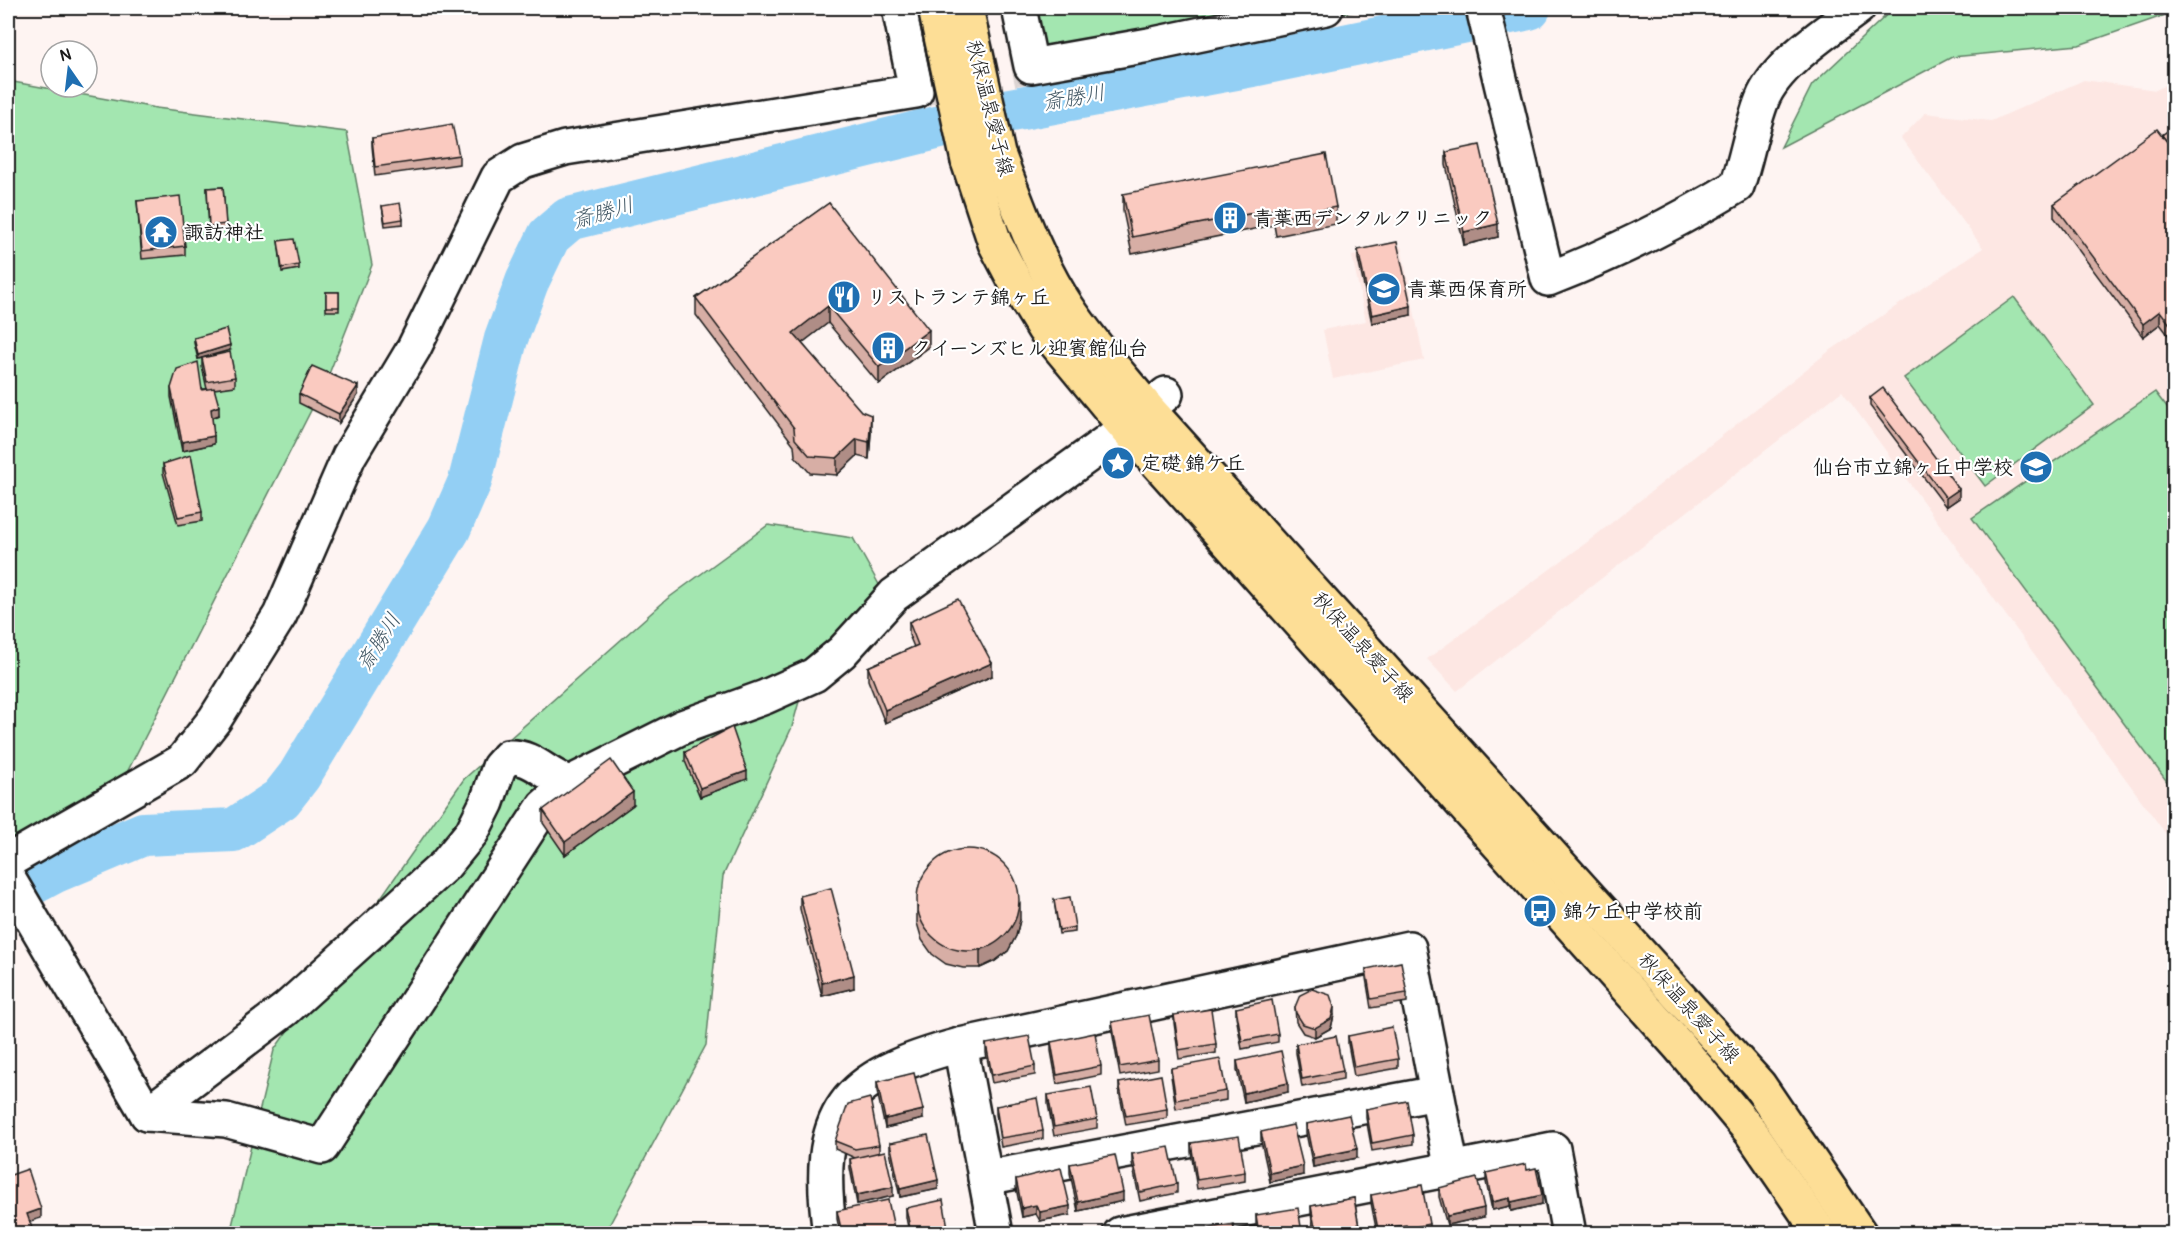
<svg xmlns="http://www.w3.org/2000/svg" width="2182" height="1241" font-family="Pangolin,'Klee One',sans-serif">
  <rect width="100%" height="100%" fill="#fef4f2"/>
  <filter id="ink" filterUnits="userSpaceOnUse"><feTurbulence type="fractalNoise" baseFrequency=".0167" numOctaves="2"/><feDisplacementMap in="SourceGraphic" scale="12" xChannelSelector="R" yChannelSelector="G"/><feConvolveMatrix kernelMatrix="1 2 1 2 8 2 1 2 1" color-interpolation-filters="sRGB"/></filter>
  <g filter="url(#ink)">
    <g fill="#fde7e3">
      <path d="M2084,80L2156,90L2174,80V845L1842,391L1457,691L1427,659L1586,543L1828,352L1983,248L1901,138L1925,113L1991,121Z"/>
      <path d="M1401,246L1424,360L1333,379L1323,330L1366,321L1352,256Z"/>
    </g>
    <g fill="#a3e6b0" stroke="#608166" stroke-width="1.5">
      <path d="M1019,8H1371L1082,64L1031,66Z"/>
      <path d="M1894,8H2174V12L2079,45L1952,57L1781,147L1812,85Z"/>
      <path d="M8,81L156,108L347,132L372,265L327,379L114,798L8,855Z"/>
      <path d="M2014,297L2094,405L1985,486L1904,378Z"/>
      <path d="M2155,392L2174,417V791L1972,518Z"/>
      <path d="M768,525L853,538L882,590L871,616L812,654L792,727L723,876L706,1045L605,1233L230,1234L274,1050L464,779L667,599Z"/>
    </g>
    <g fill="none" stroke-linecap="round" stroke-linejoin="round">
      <path stroke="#93cff4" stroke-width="44" d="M8,896L53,872L143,834L234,830L281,799L299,776L449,529L470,481L506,339L527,282L549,236L569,219L1005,111L1257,64L1529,8"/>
      <path stroke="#dcd4d2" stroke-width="33" stroke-dasharray="33 16" stroke-linecap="butt" d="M916,91L1031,66"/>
      <defs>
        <g id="minor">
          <path d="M1019,8L1031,66L1149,45L1326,8"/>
          <path d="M1483,8L1548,279C1613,254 1677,222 1737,186C1747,158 1751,128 1762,100C1776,64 1828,31 1858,8"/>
          <path d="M8,861L182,761L215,719L280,615L349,456L414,348L498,177L523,161L565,148L916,91L899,8"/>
          <path d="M8,878L147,1114L286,1009L445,865L472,832L487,802L499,767L508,757C533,755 547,777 570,783L682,727L765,697L814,675L842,652L894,595L1126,428L1166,394"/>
          <path d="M960,1045L996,1234"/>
          <path d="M147,1114L226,1120L322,1147L544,806L570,783"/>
          <path d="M985,1178L1437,1093"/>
          <path d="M830,1234C813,1111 843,1076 960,1045L1409,948L1452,1170"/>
          <path d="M1120,1234L1553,1149L1569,1234"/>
        </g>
        <g id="major">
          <path d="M998,154C1018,206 1037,262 1068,308C1092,344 1121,376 1148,409L1759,1085L1860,1234"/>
          <path d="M968,161L995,243L1017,285L1044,329L1126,428L1679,1046L1751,1132L1821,1234"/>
        </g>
      </defs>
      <use href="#minor" stroke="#1c1c1c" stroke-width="38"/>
      <use href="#major" stroke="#1c1c1c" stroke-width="38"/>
      <use href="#minor" stroke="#fff" stroke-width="33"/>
      <use href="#major" stroke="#fdde96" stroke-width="33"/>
      <defs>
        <g id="major-bridge">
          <path d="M967,13L998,154"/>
          <path d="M937,18L968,161"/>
        </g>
      </defs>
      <use href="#major-bridge" stroke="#1c1c1c" stroke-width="38" stroke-linecap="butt"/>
      <use href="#major-bridge" stroke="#fdde96" stroke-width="33"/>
    </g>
    <g fill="#d7aea5" stroke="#1c1c1c" stroke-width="1.5">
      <path d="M2175,126V344L2160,324L2143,337L2054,217V204L2162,135Z"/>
      <path d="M372,138L459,155V164L375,176L372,146Z"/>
      <path d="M1446,152L1498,237L1464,245L1446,165Z"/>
      <path d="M223,187L226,229L209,230L207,188Z"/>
      <path d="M1123,194L1336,207V224L1276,236L1274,225L1132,254L1123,211Z"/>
      <path d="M137,201L185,246V255L142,259Z"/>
      <path d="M829,203L929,347L879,384L828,323L802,343L871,432L869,459L857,456L837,475L810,473L795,456L794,445L696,315V298Z"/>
      <path d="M382,206L403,219V224L385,226Z"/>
      <path d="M278,241L299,265V269L282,272Z"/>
      <path d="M1358,250L1411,315L1372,323L1358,259Z"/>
      <rect x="326" y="292" width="13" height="19"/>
      <path d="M194,338L230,350L204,357L235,377V386L214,389L219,415L212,417L214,444L182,451L171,397V388L207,389L202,367V358L198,359L194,343Z"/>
      <path d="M299,394L358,395L339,423L299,403Z"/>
      <path d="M1870,398L1959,498L1946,507L1870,406Z"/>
      <path d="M163,464L202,512V521L178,525L163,473Z"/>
      <path d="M909,622L992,676L885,723L868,680V667L914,647L909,635Z"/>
      <path d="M685,752L747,779L700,797L685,761Z"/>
      <path d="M633,805L565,855L543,823V810Z"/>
      <path d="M800,896L854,988L822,996L800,909Z"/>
      <path d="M1054,900L1075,927V932L1059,934Z"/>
      <path d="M917,906L1020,920L1016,936L1008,951L995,961L980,968H963L946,964L932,954L922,940L917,923Z"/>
      <path d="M1366,969L1407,993V1002L1371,1008L1366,978Z"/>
      <path d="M1295,1007L1334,1015L1331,1028L1315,1037L1303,1033L1296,1022Z"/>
      <path d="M1236,1008L1278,1034V1042L1242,1049L1236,1016Z"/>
      <path d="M1174,1015L1216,1044V1053L1179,1059L1174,1023Z"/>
      <path d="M1112,1022L1158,1060V1069L1120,1076L1112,1031Z"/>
      <path d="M1348,1036L1398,1059V1068L1354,1076L1348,1044Z"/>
      <path d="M1051,1042L1101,1066V1075L1057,1084L1051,1051Z"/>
      <path d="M986,1044L1035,1066V1075L992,1083L986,1053Z"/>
      <path d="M1296,1044L1343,1071V1079L1302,1087L1296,1053Z"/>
      <path d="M1237,1061L1288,1092L1244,1102L1237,1070Z"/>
      <path d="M1171,1068L1226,1091V1100L1176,1109L1171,1076Z"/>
      <path d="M877,1082L923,1119L885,1128L877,1091Z"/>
      <path d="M1119,1083L1167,1109V1118L1126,1125L1119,1091Z"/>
      <path d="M1048,1095L1097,1119V1128L1054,1136L1048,1104Z"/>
      <path d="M996,1106L1043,1131V1139L1001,1147L996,1114Z"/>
      <path d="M1366,1109L1413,1135V1144L1372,1151L1366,1118Z"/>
      <path d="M1306,1124L1357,1158L1313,1167L1306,1133Z"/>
      <path d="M1261,1132L1303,1175L1270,1182L1261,1141Z"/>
      <path d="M835,1141L879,1145V1152L893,1196L857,1204L850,1168V1159L855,1158L835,1149Z"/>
      <path d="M890,1143L938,1189L900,1197L890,1152Z"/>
      <path d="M1191,1143L1245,1172V1181L1197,1189L1191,1152Z"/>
      <path d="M1132,1154L1177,1184V1193L1140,1201L1132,1163Z"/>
      <path d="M1070,1164L1123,1201L1078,1211L1070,1173Z"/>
      <path d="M1527,1170L1542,1204L1511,1211L1510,1206L1492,1210L1486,1182V1173Z"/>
      <path d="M1016,1179L1070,1215L1040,1221L1036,1214L1022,1217L1016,1188Z"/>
      <path d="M1439,1188L1484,1217L1447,1225L1439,1197Z"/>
      <path d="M1371,1195L1429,1224V1233H1377L1371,1203Z"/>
      <path d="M1354,1198L1360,1233H1314L1311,1214V1206Z"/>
      <path d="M906,1208L949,1233H909L906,1217Z"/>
      <path d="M837,1211L895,1233H840L837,1219Z"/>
      <path d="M1256,1215L1302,1233H1258L1256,1224Z"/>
    </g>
    <g fill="#af8d86" stroke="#1c1c1c" stroke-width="1.5">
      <path d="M1498,224V237L1464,245V232Z"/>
      <path d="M828,306V323L793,350V333Z"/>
      <path d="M1411,306V315L1372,323V315Z"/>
      <path d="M2160,311V324L2143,337V324Z"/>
      <path d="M929,330V347L879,384V367Z"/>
      <path d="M230,345V350L198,359V355Z"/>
      <path d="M358,386V395L339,423V414Z"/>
      <path d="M219,406V415L211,418V409Z"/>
      <path d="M871,415V432L869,459V442Z"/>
      <path d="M214,436V444L182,451V442Z"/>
      <path d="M857,439V456L837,475V458Z"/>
      <path d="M1959,489V498L1946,507V498Z"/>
      <path d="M992,663V676L885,723V710Z"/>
      <path d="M747,771V779L700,797V788Z"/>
      <path d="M633,792V805L565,855V842Z"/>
      <path d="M1020,903V920L1016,936L1008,951L995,961L980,968V951Z"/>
      <path d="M854,975V988L822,996V983Z"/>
      <path d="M1334,1007V1015L1331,1028L1315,1037V1028Z"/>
      <path d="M1288,1083V1092L1244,1102V1093Z"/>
      <path d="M923,1110V1119L885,1128V1119Z"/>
      <path d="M1357,1149V1158L1313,1167V1158Z"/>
      <path d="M1303,1166V1175L1270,1182V1173Z"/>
      <path d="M938,1180V1189L900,1197V1189Z"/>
      <path d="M893,1187V1196L857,1204V1195Z"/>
      <path d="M1123,1192V1201L1078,1211V1202Z"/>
      <path d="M1542,1195V1204L1511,1211V1202Z"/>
      <path d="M1510,1198V1206L1492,1210V1202Z"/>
      <path d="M1036,1205V1214L1022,1217V1208Z"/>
      <path d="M1070,1206V1215L1040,1221V1212Z"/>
      <path d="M1484,1208V1217L1447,1225V1216Z"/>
      <path d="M41,1209V1218L27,1222V1214Z"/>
    </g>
    <g fill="#facac0" stroke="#1c1c1c" stroke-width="1.5">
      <path d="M452,124L459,155L375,167L372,138Z"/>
      <path d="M2175,126V152L2162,135Z"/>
      <path d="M2157,129L2175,152V331L2160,311L2143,324L2054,204Z"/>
      <path d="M1480,145L1498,224L1464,232L1446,152Z"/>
      <path d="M1326,154L1336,207L1276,219L1274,209L1132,237L1123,194Z"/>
      <path d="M223,187L226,224L209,226L207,188Z"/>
      <path d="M180,196L185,246L142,251L137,201Z"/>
      <path d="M400,203L403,219L385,222L382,206Z"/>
      <path d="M829,203L929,330L879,367L828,306L793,333L861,411L871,415L869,442L857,439L837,458L810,456L795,439L794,428L696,298Z"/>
      <path d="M294,239L299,265L282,268L278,241Z"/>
      <path d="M1397,242L1411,306L1372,315L1358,250Z"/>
      <rect x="326" y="292" width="13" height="15"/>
      <path d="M226,329L230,345L198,355L194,338Z"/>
      <path d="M230,352L235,377L207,382L202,358Z"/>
      <path d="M198,362L202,390L214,388L219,406L211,409L214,436L182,442L171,388L177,369Z"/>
      <path d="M312,366L358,386L339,414L299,394Z"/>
      <path d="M1883,388L1959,489L1946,498L1870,398Z"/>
      <path d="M191,455L202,512L178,517L163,464Z"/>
      <path d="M958,599L992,663L885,710L868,667L918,645L909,622Z"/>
      <path d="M732,727L747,771L700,788L685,752Z"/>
      <path d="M611,760L633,792L565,842L543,810Z"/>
      <circle cx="968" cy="900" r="51"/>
      <path d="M831,888L854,975L822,983L800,896Z"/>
      <path d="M1070,897L1075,927L1059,930L1054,900Z"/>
      <path d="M1401,962L1407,993L1371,999L1366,969Z"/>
      <path d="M1312,989L1330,995L1334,1007L1331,1019L1315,1028L1303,1024L1296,1013L1295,1007L1300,995Z"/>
      <path d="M1272,1000L1278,1034L1242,1041L1236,1008Z"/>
      <path d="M1211,1009L1216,1044L1179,1050L1174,1015Z"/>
      <path d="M1149,1015L1158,1060L1120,1067L1112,1022Z"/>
      <path d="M1392,1027L1398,1059L1354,1067L1348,1036Z"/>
      <path d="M1095,1033L1101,1066L1057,1075L1051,1042Z"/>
      <path d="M1029,1036L1035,1066L992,1075L986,1044Z"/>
      <path d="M1336,1036L1343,1071L1302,1079L1296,1044Z"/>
      <path d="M1281,1051L1288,1083L1244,1093L1237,1061Z"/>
      <path d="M1220,1059L1226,1091L1176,1100L1171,1068Z"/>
      <path d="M914,1073L923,1110L885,1119L877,1082Z"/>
      <path d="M1161,1075L1167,1109L1126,1116L1119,1083Z"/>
      <path d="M1091,1087L1097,1119L1054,1127L1048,1095Z"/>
      <path d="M870,1098L879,1145L855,1149L835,1141L848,1104Z"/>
      <path d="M1037,1098L1043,1131L1001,1138L996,1106Z"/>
      <path d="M1407,1101L1413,1135L1372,1143L1366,1109Z"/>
      <path d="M1349,1115L1357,1149L1313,1158L1306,1124Z"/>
      <path d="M1293,1125L1303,1166L1270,1173L1261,1132Z"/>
      <path d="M928,1135L938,1180L900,1189L890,1143Z"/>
      <path d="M1239,1136L1245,1172L1197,1180L1191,1143Z"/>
      <path d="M1169,1147L1177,1184L1140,1192L1132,1154Z"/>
      <path d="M885,1151L893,1187L857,1195L850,1159Z"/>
      <path d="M1115,1155L1123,1192L1078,1202L1070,1164Z"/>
      <path d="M1526,1164L1527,1170L1536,1168L1542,1195L1511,1202L1510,1198L1492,1202L1486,1173Z"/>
      <path d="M1061,1168L1070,1206L1040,1212L1036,1205L1022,1208L1016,1179Z"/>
      <path d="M28,1169L41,1209L27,1214L33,1231L25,1233H8V1176Z"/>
      <path d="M1477,1178L1484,1208L1447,1216L1439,1188Z"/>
      <path d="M1422,1185L1429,1224L1406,1229V1225L1378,1229L1371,1195Z"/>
      <path d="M1354,1198L1360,1233H1316L1311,1206Z"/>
      <path d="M888,1200L895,1233H842L837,1211Z"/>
      <path d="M943,1200L949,1233H911L906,1208Z"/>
      <path d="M1298,1208L1302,1233H1259L1256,1215Z"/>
      <path d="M1233,1224L1235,1233H1193L1192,1231Z"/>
    </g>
  </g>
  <defs>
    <symbol id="building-disc" viewBox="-11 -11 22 22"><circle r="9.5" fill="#1f6fb2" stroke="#fff"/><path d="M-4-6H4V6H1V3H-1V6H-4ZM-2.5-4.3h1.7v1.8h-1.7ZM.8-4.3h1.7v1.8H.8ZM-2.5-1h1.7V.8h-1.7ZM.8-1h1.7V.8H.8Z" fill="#fff"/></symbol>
    <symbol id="temple-disc" viewBox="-11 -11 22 22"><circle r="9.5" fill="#1f6fb2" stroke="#fff"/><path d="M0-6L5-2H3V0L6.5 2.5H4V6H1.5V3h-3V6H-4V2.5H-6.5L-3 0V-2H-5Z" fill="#fff"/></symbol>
    <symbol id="school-disc" viewBox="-11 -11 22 22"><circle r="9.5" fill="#1f6fb2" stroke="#fff"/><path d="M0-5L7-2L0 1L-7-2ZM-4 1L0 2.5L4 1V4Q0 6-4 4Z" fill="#fff"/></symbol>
    <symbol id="restaurant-disc" viewBox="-11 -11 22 22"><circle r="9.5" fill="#1f6fb2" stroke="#fff"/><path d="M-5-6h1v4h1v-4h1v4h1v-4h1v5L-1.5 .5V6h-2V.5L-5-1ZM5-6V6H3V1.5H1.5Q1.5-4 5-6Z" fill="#fff"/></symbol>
    <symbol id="sight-disc" viewBox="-11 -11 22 22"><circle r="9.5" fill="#1f6fb2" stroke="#fff"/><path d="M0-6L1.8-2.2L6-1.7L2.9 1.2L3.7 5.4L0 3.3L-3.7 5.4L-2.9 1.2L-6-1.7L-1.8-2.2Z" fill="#fff"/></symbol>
    <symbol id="bus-disc" viewBox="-11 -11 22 22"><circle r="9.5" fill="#1f6fb2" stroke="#fff"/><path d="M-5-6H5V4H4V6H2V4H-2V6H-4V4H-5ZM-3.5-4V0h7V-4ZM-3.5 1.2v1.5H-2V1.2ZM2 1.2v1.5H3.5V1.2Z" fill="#fff"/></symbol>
  </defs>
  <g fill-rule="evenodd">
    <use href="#building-disc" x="1211" y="199" width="38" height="38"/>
    <use href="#temple-disc" x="142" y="213" width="38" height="38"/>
    <use href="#school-disc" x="1365" y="270" width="38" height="38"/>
    <use href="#restaurant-disc" x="825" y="278" width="38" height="38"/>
    <use href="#building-disc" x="869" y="329" width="38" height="38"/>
    <use href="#sight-disc" x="1099" y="444" width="38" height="38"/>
    <use href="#school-disc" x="2017" y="448" width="38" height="38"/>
    <use href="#bus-disc" x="1521" y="892" width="38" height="38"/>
  </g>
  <g text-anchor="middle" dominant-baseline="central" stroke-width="4.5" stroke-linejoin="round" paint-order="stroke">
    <g font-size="20" fill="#1c1c1c" stroke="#fff">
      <text transform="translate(990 108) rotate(76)">秋保温泉愛子線</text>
      <text transform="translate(1363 647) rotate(48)">秋保温泉愛子線</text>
      <text transform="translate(1689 1008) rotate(48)">秋保温泉愛子線</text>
    </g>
    <g font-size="20" font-weight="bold" fill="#1c1c1c" stroke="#fff" text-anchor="start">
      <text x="1253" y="218">青葉西デンタルクリニック</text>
      <text x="184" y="232">諏訪神社</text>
      <text x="1407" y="289">青葉西保育所</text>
      <text x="867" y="297">リストランテ錦ヶ丘</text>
      <text x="911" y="348">クイーンズヒル迎賓館仙台</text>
      <text x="1141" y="463">定礎 錦ケ丘</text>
      <text x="2013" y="467" text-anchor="end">仙台市立錦ヶ丘中学校</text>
      <text x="1563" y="911">錦ケ丘中学校前</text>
    </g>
    <g font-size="21" font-style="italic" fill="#465b68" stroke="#fff">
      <text transform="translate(1074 98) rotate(-10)">斎勝川</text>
      <text transform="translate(603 213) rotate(-16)">斎勝川</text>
      <text transform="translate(379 642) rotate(-58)">斎勝川</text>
    </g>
  </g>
  <rect width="2182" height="1241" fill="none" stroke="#fff" stroke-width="30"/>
  <rect x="15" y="15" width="2152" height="1211" fill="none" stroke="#1c1c1c" stroke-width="2" filter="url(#ink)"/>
  <g transform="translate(69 69) rotate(346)"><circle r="28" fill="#ffffff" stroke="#a4a4a4" stroke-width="1.5"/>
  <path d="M0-4.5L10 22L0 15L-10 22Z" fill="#1f6fb2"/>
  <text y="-9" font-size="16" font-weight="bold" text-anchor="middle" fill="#1c1c1c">N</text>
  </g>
</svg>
